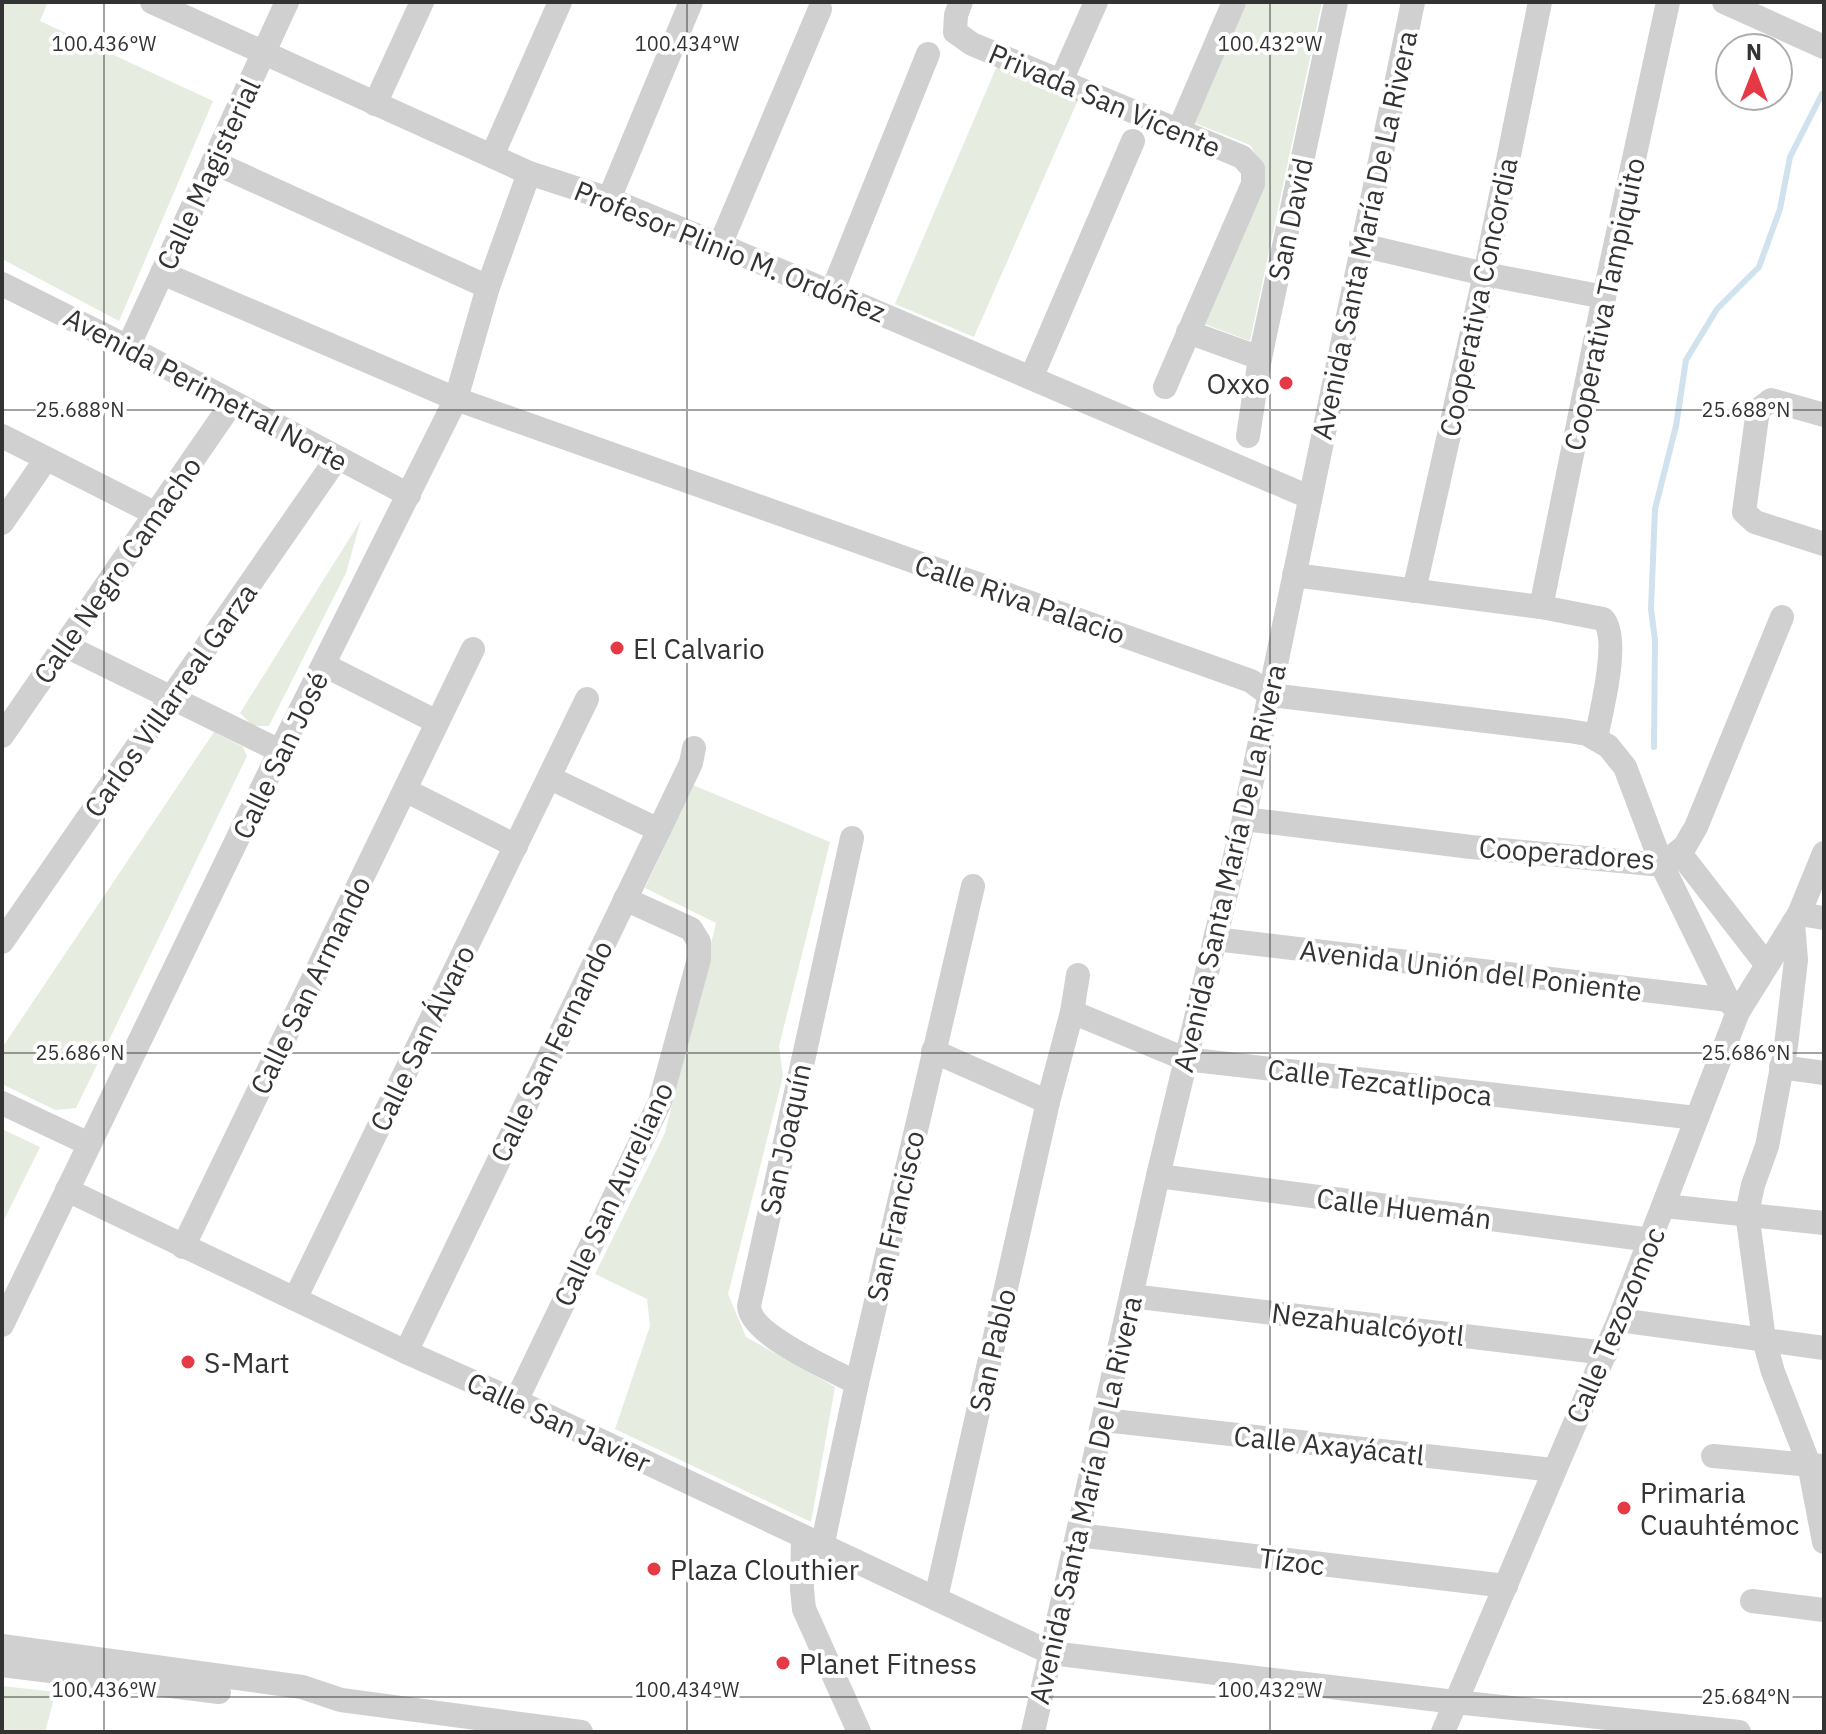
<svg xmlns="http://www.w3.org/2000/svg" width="1826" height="1734" font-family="'IBM Plex Sans',sans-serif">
  <rect width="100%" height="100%" fill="#fff"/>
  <g fill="#e6ecdf">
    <path d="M2,2H48L40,21L213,101L119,321L2,259Z"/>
    <path d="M1242,2H1322L1250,341L1199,322L1256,155L1250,145L1192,122Z"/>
    <path d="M997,66L1078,100L974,337L895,304Z"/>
    <path d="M361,520L346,573L269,726H253L240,713Z"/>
    <path d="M214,732L243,747L247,756L76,1108L55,1110L2,1084V1048Z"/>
    <path d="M693,785L830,842L779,1046L783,1076L728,1294L746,1337L835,1387L811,1522L615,1429L650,1326L647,1299L595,1274L665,1133L716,923L645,888Z"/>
    <path d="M2,1129L40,1147L2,1224Z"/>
    <path d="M2,1686L56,1692L45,1732H2Z"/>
  </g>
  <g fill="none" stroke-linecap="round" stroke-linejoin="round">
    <path stroke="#cfe2ee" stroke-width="6" d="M1654,747L1655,640L1651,609L1655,509L1676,426L1686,360L1717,309L1759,267L1780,209L1790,157L1822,94"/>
    <g stroke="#d0d0d0" stroke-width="24">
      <path d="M152,2L529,173L609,199L720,245L1309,497"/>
      <path d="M961,2L956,15L955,32L972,44L1242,157L1253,169V184L1165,387"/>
      <path d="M1724,2L1824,47"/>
      <path d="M1061,81L1096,2"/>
      <path d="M375,104L422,2"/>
      <path d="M1179,130L1234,2"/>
      <path d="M492,156L560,2"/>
      <path d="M213,162L488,287"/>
      <path d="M609,199L691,2"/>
      <path d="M720,245L820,9"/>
      <path d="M1361,245L1485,274L1604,297"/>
      <path d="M162,273L456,399L1251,681L1270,695L1569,731L1587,734L1608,746L1625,767L1662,865L1728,1000L1738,1012"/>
      <path d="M2,284L128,347L409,495"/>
      <path d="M832,292L928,54"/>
      <path d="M1188,332L1260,358"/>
      <path d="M128,347L287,2"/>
      <path d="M1032,376L1133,141"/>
      <path d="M1824,415L1771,400L1758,410L1744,512L1755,522L1824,544"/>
      <path d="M2,436L156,514"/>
      <path d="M1248,436L1260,358L1336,2"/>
      <path d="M2,523L46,459"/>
      <path d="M1294,575L1541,607L1603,619C1621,638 1601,712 1596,738"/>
      <path d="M1414,591L1485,274L1540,2"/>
      <path d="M1541,607L1604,297L1668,2"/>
      <path d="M66,646L280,751"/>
      <path d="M324,665L437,722"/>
      <path d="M2,736L232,403"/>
      <path d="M550,778L659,830"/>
      <path d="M405,790L516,846"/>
      <path d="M1244,819L1471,847L1662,865L1685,846L1696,827L1782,617"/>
      <path d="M852,838L749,1306C750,1335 832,1370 857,1383"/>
      <path d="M1679,852L1766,964"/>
      <path d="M1799,914L1824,918"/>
      <path d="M1793,923L1796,960L1786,1046L1767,1146L1753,1185L1747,1213L1764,1339L1773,1372L1809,1464L1824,1542"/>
      <path d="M1215,939L1728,1000"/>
      <path d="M2,942L337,458"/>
      <path d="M1072,1012L1185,1059L1696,1118"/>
      <path d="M933,1051L1048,1102"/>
      <path d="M1781,1067L1824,1073"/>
      <path d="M2,1103L89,1144"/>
      <path d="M1158,1176L1651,1240"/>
      <path d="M67,1190L406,1352L516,1401L1051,1653L1455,1702L1739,1732"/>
      <path d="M1665,1206L1824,1223"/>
      <path d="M183,1247L473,649"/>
      <path d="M1131,1296L1606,1353"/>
      <path d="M295,1299L587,699"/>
      <path d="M1619,1320L1824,1348"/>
      <path d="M2,1325L280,751L456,399L488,287L529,173"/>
      <path d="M406,1352L659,830L691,763L694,748"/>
      <path d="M516,1401L660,1102L699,959V942L691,929L625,899"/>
      <path d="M1104,1420L1553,1470"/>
      <path d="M1713,1456L1822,1466"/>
      <path d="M1078,1535L1506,1586"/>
      <path d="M803,1538L802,1589L804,1609L859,1732"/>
      <path d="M822,1547L857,1383L973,886"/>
      <path d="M936,1598L1048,1102L1072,1012L1078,975"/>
      <path d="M1752,1601L1824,1610"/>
      <path d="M2,1646L302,1687L341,1700L581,1732"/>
      <path d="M2,1665L219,1692"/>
      <path d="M1033,1732L1158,1176L1244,819L1413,2"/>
      <path d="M1443,1732L1619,1320L1738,1012L1799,914L1824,853"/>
    </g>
  </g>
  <path fill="none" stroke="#333" stroke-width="2" stroke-opacity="0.45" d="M104,2V1732M687,2V1732M1270,2V1732M2,410H1824M2,1053H1824M2,1697H1824"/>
  <g fill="#e63946" stroke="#fff" stroke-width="3">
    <circle cx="1286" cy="383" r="8"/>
    <circle cx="617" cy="648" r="8"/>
    <circle cx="188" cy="1362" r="8"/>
    <circle cx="1624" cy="1508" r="8"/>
    <circle cx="654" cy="1569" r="8"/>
    <circle cx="783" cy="1663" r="8"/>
  </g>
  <g text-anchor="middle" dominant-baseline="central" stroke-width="8" stroke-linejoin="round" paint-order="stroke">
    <g font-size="28" fill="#333" stroke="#fff">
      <text transform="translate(1105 100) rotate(23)">Privada San Vicente</text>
      <text transform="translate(208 174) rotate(-65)">Calle Magisterial</text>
      <text transform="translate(1290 219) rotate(-78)">San David</text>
      <text transform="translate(1364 235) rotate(-78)">Avenida Santa María De La Rivera</text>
      <text transform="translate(730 251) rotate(22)">Profesor Plinio M. Ordóñez</text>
      <text transform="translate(1478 297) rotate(-78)">Cooperativa Concordia</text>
      <text transform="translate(1604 304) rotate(-78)">Cooperativa Tampiquito</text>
      <text transform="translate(206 389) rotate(28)">Avenida Perimetral Norte</text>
      <text transform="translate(117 570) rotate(-55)">Calle Negro Camacho</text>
      <text transform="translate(1020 599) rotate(19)">Calle Riva Palacio</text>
      <text transform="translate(170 700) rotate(-55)">Carlos Villarreal Garza</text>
      <text transform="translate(280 755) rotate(-64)">Calle San José</text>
      <text transform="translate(1567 853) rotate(4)">Cooperadores</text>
      <text transform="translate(1229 868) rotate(-77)">Avenida Santa María De La Rivera</text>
      <text transform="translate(1471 970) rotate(7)">Avenida Unión del Poniente</text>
      <text transform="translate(310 985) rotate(-64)">Calle San Armando</text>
      <text transform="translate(422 1038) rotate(-64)">Calle San Álvaro</text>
      <text transform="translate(551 1051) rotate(-64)">Calle San Fernando</text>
      <text transform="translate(1380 1082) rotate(7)">Calle Tezcatlipoca</text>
      <text transform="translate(785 1139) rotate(-78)">San Joaquín</text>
      <text transform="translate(613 1194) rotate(-65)">Calle San Aureliano</text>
      <text transform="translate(1404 1208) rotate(7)">Calle Huemán</text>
      <text transform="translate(895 1216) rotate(-77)">San Francisco</text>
      <text transform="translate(1368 1324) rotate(7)">Nezahualcóyotl</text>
      <text transform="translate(1615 1325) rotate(-67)">Calle Tezozomoc</text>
      <text transform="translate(992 1350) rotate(-77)">San Pablo</text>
      <text transform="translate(559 1422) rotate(25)">Calle San Javier</text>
      <text transform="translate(1329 1445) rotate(6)">Calle Axayácatl</text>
      <text transform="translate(1085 1500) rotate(-77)">Avenida Santa María De La Rivera</text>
      <text transform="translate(1292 1561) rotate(7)">Tízoc</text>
    </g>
    <g font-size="28" fill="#333" stroke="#fff" text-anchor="start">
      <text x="1270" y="383" text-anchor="end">Oxxo</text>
      <text x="633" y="648">El Calvario</text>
      <text x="204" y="1362">S-Mart</text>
      <text x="1640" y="1492">Primaria<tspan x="1640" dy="32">Cuauhtémoc</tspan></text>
      <text x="670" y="1569">Plaza Clouthier</text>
      <text x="799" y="1663">Planet Fitness</text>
    </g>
  </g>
  <g font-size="20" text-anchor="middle" fill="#333" stroke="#fff" stroke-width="8" stroke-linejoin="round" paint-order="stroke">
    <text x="104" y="51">100.436°W</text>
    <text x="687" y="51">100.434°W</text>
    <text x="1270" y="51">100.432°W</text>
    <text x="80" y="417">25.688°N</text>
    <text x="1746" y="417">25.688°N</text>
    <text x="80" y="1060">25.686°N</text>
    <text x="1746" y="1060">25.686°N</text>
    <text x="104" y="1697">100.436°W</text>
    <text x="687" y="1697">100.434°W</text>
    <text x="1270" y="1697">100.432°W</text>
    <text x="1746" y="1704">25.684°N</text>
  </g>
  <rect width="1826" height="1734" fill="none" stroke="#333333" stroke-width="8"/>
  <g transform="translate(1754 72)"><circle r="38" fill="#ffffff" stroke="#adadad" stroke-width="2"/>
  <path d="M0-6L14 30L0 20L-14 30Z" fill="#e63946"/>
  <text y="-12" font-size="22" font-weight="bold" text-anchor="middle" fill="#333333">N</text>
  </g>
</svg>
